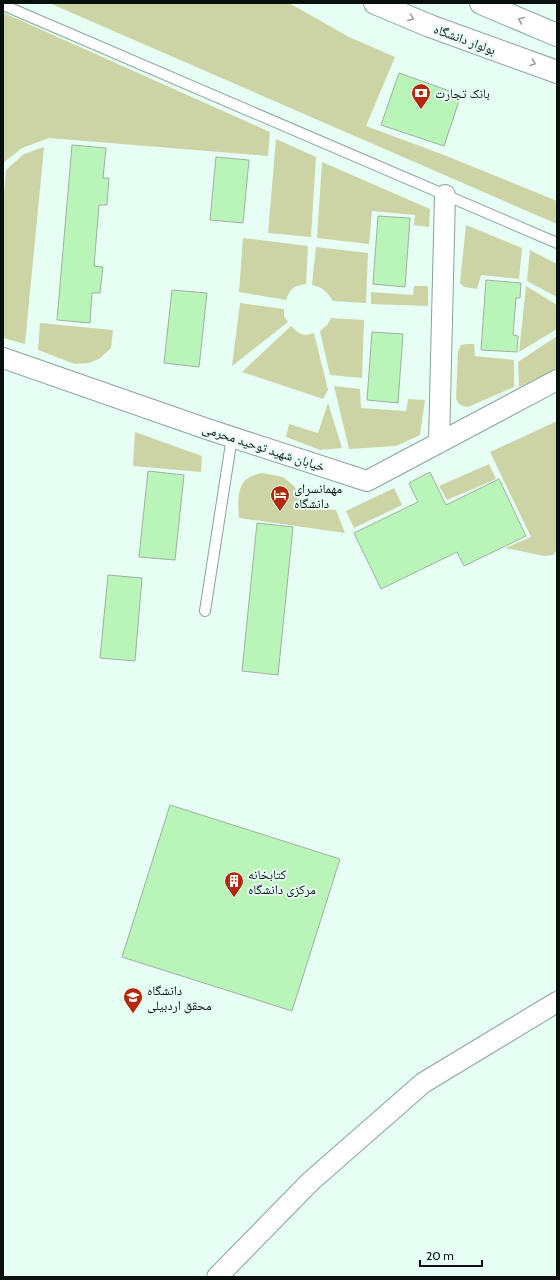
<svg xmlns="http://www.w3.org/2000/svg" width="560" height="1280" font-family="Cabin,'Noto Naskh Arabic',sans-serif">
  <rect width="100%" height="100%" fill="#e7fef5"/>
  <g fill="#ccd4a6">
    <path d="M49,3H289L349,37L395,57L366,126L444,155L557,201V224Z"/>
    <path d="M4,13L270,132L268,156L49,138L22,148L3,163Z"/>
    <path d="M276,139L316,157L311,237L268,233Z"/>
    <path d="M44,147L25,344L3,338V205L6,170L24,154Z"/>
    <path d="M322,162L430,209L429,227L414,225L415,215L372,211L369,244L317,238Z"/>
    <path d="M466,225L522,248L519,279L481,275L477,289L464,287L460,283Z"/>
    <path d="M243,238L308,246L306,284C293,286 291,288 286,300L239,292Z"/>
    <path d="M316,247L368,253L366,303L333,301C327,292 323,287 312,285Z"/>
    <path d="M530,250L557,264V297L527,281Z"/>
    <path d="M414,286H428V306L371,304V292L413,295Z"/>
    <path d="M526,286L557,305V329L519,352Z"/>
    <path d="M240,303L284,309V316L288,322L232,366Z"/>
    <path d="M331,318L364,320L362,378L330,375L320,331L327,325Z"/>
    <path d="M40,323L113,330L111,348L99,359L89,363L75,364L38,350Z"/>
    <path d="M291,326C300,334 302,337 314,333L328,390L323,399L242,372Z"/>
    <path d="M557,336V368L519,387L518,362Z"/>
    <path d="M466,344H474L475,356L514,360V387L468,407C461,406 459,405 456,399L458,351L461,345Z"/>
    <path d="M334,386L360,389L361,408L406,411L408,399L425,400L420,435L396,446L349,449Z"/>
    <path d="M328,403L342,448L320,450L286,437L289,424L318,433Z"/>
    <path d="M557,421V550L553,555L544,556L505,548L531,537L490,452Z"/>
    <path d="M135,432L202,456L201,472L133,466Z"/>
    <path d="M489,464L496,479L447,500L439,486Z"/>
    <path d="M262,473L283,477L295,487L302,505L310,508L336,510L345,533L239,518C238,505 236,483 250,477C254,475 258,474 262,473Z"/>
    <path d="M394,488L402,505L354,528L346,511Z"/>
  </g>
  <g fill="#b9f4b8" stroke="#a0b19f">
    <path d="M399,73L461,95L444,146L381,125Z"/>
    <path d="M72,145L106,148L103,178H109L107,205H99L94,266L103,267L100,293H92L90,323L57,320Z"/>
    <path d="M216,157L249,160L243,223L210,220Z"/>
    <path d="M378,216L410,218L405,287L373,284Z"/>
    <path d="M486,280L521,283L520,298H516L513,335L518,336L517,352L481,350Z"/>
    <path d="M172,290L207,293L199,367L164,363Z"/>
    <path d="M372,332L403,334L398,403L367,400Z"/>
    <path d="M148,471L184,475L175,560L139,557Z"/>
    <path d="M430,472L446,505L499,479L526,536L464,566L457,552L381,589L354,533L418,502L409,483Z"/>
    <path d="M257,523L293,527L278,675L242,671Z"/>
    <path d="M108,575L142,578L135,661L100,658Z"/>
    <path d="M170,805L340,859L292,1011L122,957Z"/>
  </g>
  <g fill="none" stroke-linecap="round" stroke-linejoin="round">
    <defs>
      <g id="service">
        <path d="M3,5L557,243"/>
        <path d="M205,611L232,437"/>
      </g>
      <g id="minor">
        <path d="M3,358L207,429L367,481L557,380"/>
        <path d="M439,443L445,195"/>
        <path d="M217,1277L311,1181L423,1083L557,1002"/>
      </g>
      <g id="secondary">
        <path d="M375,3L430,26L557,72"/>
        <path d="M481,3L557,35"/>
      </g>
    </defs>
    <use href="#service" stroke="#88a39a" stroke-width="12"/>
    <use href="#minor" stroke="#88a39a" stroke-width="22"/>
    <use href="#secondary" stroke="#88a39a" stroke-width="24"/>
    <use href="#service" stroke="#fff" stroke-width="10"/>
    <use href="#minor" stroke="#fff" stroke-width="20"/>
    <use href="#secondary" stroke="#fff" stroke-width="22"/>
  </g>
  <defs><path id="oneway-chevron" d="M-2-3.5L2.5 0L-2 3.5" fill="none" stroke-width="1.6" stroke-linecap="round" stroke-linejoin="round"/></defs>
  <g stroke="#9c9f9e">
    <use href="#oneway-chevron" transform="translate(411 18) rotate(23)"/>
    <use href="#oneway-chevron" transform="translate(521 20) rotate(-157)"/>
    <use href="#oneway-chevron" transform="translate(533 63) rotate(20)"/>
  </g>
  <defs>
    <symbol id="bank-pin" viewBox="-11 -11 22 30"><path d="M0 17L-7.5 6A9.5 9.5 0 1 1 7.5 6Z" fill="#b42809" stroke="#e7fef5"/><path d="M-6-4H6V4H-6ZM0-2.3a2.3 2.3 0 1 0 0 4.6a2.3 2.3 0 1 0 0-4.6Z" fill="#fff"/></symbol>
    <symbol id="hotel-pin" viewBox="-11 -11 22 30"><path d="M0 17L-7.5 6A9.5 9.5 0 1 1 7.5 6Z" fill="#b42809" stroke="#e7fef5"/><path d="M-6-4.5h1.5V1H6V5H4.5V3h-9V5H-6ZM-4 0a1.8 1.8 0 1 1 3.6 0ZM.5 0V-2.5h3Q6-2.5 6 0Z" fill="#fff"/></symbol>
    <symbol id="building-pin" viewBox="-11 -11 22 30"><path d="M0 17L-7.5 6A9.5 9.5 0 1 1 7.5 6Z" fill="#b42809" stroke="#e7fef5"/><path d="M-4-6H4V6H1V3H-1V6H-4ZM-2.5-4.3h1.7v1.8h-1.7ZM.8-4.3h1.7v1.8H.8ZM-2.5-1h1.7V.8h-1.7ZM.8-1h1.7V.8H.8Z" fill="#fff"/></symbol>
    <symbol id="university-pin" viewBox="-11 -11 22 30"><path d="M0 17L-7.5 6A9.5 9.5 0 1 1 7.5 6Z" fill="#b42809" stroke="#e7fef5"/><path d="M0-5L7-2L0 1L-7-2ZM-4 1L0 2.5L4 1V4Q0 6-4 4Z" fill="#fff"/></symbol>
  </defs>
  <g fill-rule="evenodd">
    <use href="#bank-pin" x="410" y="82" width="22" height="30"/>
    <use href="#hotel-pin" x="269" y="484" width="22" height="30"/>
    <use href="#building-pin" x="223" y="870" width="22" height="30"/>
    <use href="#university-pin" x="122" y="986" width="22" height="30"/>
  </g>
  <g text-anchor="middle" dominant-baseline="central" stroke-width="4" stroke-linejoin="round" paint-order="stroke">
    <g font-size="13" fill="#07100d" stroke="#e7fef5">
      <text transform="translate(465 39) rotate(20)">بولوار دانشگاه</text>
      <text transform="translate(264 447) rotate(18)">خیابان شهید توحید محرمی</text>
    </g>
    <g font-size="13" fill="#07100d" stroke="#e7fef5" text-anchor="start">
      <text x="435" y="93">بانک تجارت</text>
      <text x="294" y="488">مهمانسرای<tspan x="294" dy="15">دانشگاه</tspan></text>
      <text x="248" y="874">کتابخانه<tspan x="248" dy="15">مرکزی دانشگاه</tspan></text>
      <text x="147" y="990">دانشگاه<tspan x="147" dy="15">محقق اردبیلی</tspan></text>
    </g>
  </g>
  <rect width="560" height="1280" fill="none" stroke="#07100d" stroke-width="8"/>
  <path d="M420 1260v6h62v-6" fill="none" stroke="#07100d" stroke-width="2"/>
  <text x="426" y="1260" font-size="12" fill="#07100d" stroke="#e7fef5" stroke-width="3" paint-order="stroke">20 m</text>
</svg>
